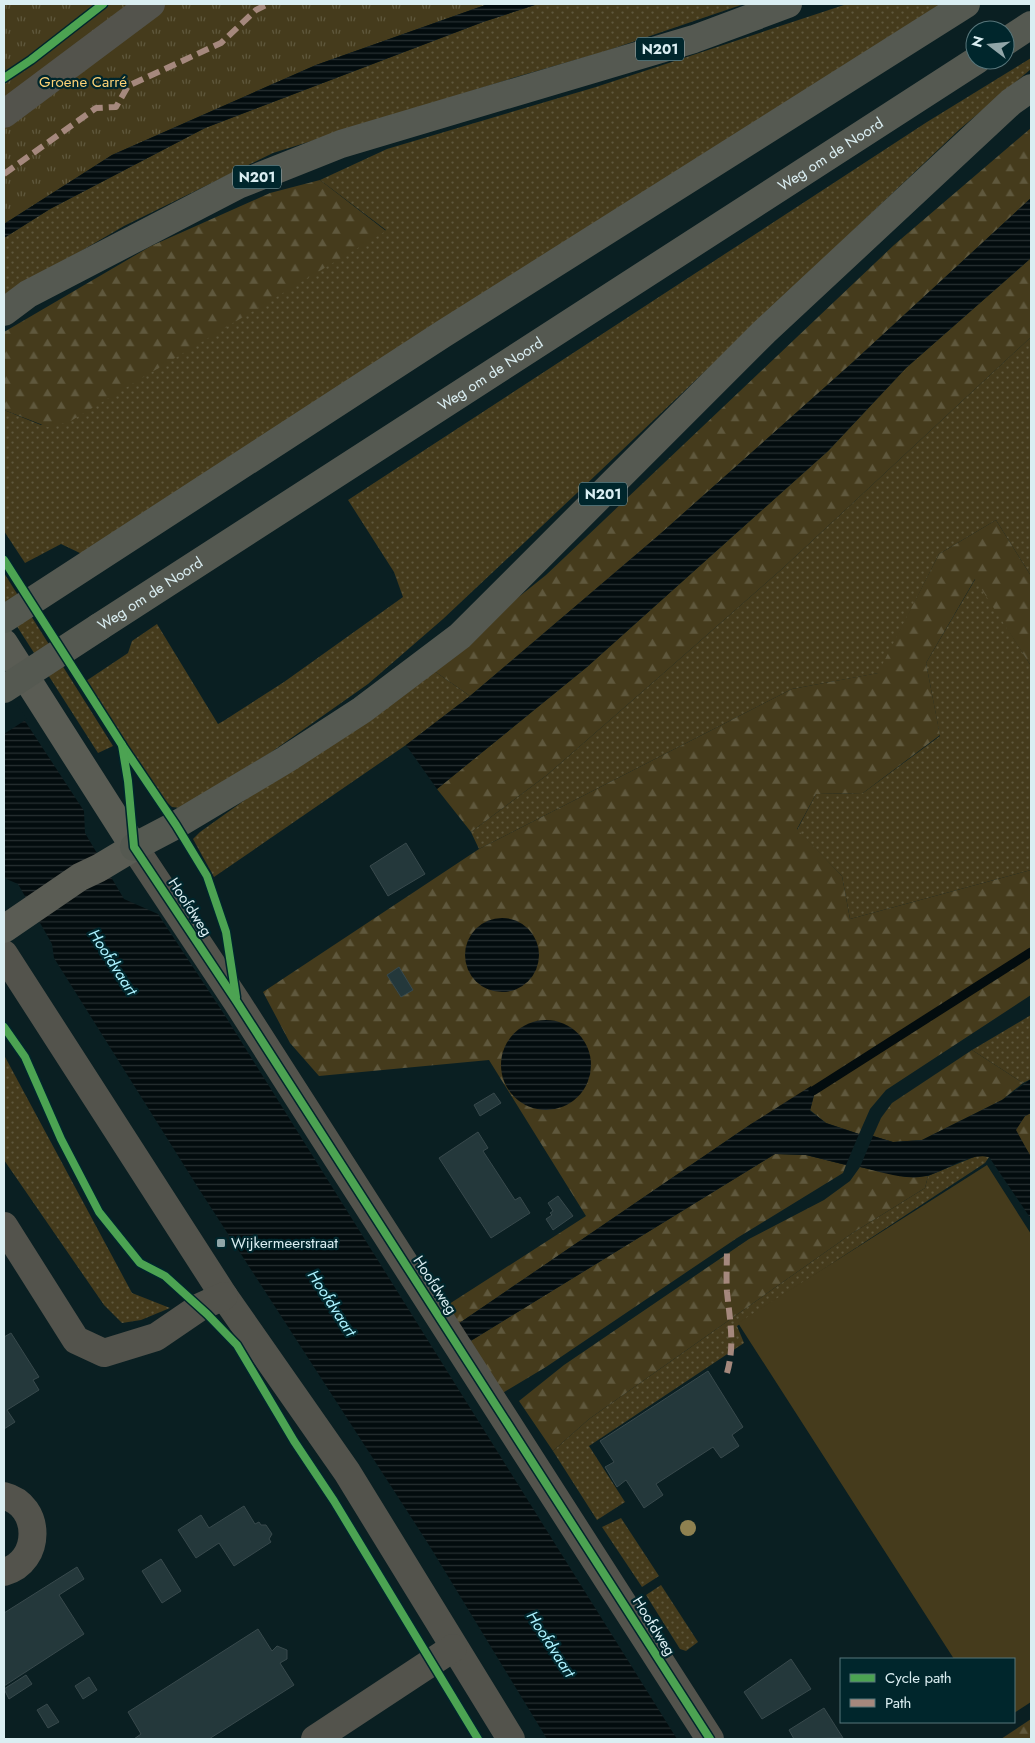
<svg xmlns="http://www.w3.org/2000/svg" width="1035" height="1743" font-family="Jost,sans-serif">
  <defs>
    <pattern id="grass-dots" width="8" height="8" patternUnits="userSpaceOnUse" patternTransform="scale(1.25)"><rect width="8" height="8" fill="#453b1c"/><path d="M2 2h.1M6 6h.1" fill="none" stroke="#5f583d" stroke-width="1.8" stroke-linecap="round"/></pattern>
    <pattern id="forest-firs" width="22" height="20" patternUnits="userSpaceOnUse" patternTransform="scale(1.25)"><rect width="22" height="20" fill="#453b1c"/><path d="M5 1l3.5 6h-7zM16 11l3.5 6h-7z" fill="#5f583d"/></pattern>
    <pattern id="park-tufts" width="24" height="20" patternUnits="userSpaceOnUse" patternTransform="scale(1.25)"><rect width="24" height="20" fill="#453b1c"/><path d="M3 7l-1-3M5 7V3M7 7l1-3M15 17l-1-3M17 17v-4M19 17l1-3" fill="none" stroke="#5f583d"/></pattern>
    <pattern id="water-rules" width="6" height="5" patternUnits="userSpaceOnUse" patternTransform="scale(1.25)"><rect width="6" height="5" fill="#030c0e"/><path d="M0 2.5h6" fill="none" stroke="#273032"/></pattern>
  </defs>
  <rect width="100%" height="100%" fill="#0a1f22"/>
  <g fill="url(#grass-dots)">
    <path d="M538,4H744L603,52L516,77L273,153L124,226L4,296V238L50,209L205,128L483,22Z"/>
    <path d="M847,4H941L82,554L61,544L25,563L4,531V410L41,425L386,230L320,180L387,149L596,87Z"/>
    <path d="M1031,58V69L960,129L577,493L443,619L368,684L270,753L180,808L172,807L161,797L86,681L128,653L132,641L157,624L218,724L225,720L284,682L403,597L394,572L348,500L927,122Z"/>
    <path d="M1031,337V576L996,520L939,554L879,673L792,689L479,849L471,832L547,775L658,678L783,568Z"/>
    <path d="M4,573L113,746L98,753L4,606Z"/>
    <path d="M976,578L1031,666V870L850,919L842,876L797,830L816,794L863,793L940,736L926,663Z"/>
    <path d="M430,668L470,696L406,745L214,877L193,839L200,832Z"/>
    <path d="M1031,1015V1079L1023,1083L972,1050Z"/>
    <path d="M4,1055L132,1293L170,1308L141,1320L122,1323L104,1305L4,1160Z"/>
    <path d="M979,1155L989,1157L985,1163L737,1326L744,1343L589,1446L625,1502L597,1520L553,1451L589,1419L851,1234L925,1188L928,1176Z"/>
    <path d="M621,1518L659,1576L642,1587L602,1527Z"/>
    <path d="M661,1585L698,1642L686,1651L680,1649L646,1595Z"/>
  </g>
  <g fill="url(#forest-firs)">
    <path d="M1031,128V198L852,363L659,535L470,696L430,668L546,575L894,245Z"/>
    <path d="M320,180L386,231L69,422L48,427L4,410V332L151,246L270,193Z"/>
    <path d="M1031,258V337L783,568L658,678L547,775L471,832L437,789L587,667L828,451L906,368Z"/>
    <path d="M996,520L1031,576V666L975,579L926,663L940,735L863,793L816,794L797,829L842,876L850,919L1031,870V995L886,1090L870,1109L859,1134L826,1123L810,1110L814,1095L751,1124L458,1324L446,1306L586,1216L489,1060L319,1076L290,1043L263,992L479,849L792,689L878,673L939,554Z"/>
    <path d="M972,1050L1023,1083L1002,1100L922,1140L893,1142L873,1136L881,1118L892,1103Z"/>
    <path d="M1031,1113V1157L1015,1130L1025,1116Z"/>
    <path d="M775,1154L806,1155L846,1165L843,1173L737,1238L546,1367L501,1394L469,1342Z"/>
    <path d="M860,1167L906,1177L928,1176L925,1188L851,1234L589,1419L553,1451L519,1401L564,1365L749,1239L824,1200L850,1181Z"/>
    <path d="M1031,1719V1739H1001Z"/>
  </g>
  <path fill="url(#park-tufts)" d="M4,4H488L316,65L112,155L4,224Z"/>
  <path fill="#453b1c" d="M987,1165L1031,1234V1702L1014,1713V1659H954L738,1323Z"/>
  <g fill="url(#water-rules)">
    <path d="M488,4H538L483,22L205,128L50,209L4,238V224L112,155L316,65Z"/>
    <path d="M1031,198V258L906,368L828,451L587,667L437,789L406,745L470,696L659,535L852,363Z"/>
    <path d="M4,689L84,811L85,833L124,899L158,914L224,1014L677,1739H547L429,1545L197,1186L54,958L52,944L18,884L4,878Z"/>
    <circle cx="502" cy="955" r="37"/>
    <circle cx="546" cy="1065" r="45"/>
    <path d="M1031,1079V1113L1025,1116L1016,1130L1031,1157V1219L989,1157C969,1153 949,1169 930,1175C908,1182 882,1172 860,1167L873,1136L893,1142L922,1140L1002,1100Z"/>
    <path d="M811,1086L814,1095L810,1111L826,1123L859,1134L846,1165L806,1155L775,1154L469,1342L458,1324L751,1124Z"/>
  </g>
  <path fill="#0a1f22" d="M4,686L27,719L4,734Z"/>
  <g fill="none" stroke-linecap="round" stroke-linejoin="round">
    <path stroke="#030c0e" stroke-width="9" d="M813,1091L1031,952"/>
  </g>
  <g fill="#24383b" stroke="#38494c">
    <path d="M406,843L425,874L388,896L370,866Z"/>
    <path d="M399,967L413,990L401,997L387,975Z"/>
    <path d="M494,1093L501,1103L480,1116L474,1105Z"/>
    <path d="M478,1132L488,1148L483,1151L515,1200L520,1197L530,1213L491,1238L439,1158Z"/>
    <path d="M558,1196L573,1216L553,1230L546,1219L552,1215L550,1213L553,1211L548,1203Z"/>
    <path d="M11,1333L39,1377L33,1380L39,1390L7,1410L15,1422L4,1429V1337Z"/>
    <path d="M708,1371L743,1427L732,1435L739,1446L721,1458L713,1447L656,1484L663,1495L644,1508L626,1480L617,1487L605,1467L614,1462L600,1441Z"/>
    <path d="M244,1506L255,1524L259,1522L261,1525H266L272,1534L269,1539L271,1542L234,1566L219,1543L196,1558L178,1530L201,1515L209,1528Z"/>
    <path d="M161,1559L181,1591L162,1603L142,1571Z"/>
    <path d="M77,1567L84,1579L59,1595L84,1634L4,1686V1613Z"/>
    <path d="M258,1629L272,1651L277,1646L287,1650V1659L280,1663L294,1685L209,1739H134L141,1734L128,1712Z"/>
    <path d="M791,1659L811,1689L762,1719L744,1692Z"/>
    <path d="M26,1675L32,1684L9,1699L4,1689Z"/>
    <path d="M89,1677L97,1690L83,1699L75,1686Z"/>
    <path d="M47,1704L59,1722L48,1728L37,1710Z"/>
    <path d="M824,1708L843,1738L794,1739L789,1730Z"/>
  </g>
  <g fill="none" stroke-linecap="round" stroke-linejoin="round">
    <g stroke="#53534c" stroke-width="28">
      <path d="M4,114L151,4"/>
      <path d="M134,847L237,1002L710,1739"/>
      <path d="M4,954L224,1296L347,1472L511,1739"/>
      <path d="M4,1226L76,1340L104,1353L156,1337L200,1307L224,1296"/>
      <path d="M4,1496C42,1505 42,1562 4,1572"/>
      <path d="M315,1739L453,1648"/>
    </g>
    <path stroke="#5a5c54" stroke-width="28" d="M4,643L134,847L99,868L80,877L4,929"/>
    <g stroke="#555951" stroke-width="28">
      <path d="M1005,42L1031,25"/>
      <path d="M4,312L28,294L238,185L341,144L694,39L788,4"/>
      <path d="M4,619L443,334L966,4"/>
      <path id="s1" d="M99,627L977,60"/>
      <path d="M134,847L176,825L285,760L362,710L460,636L764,332L1011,102L1031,88"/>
    </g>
    <path stroke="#555951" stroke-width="28" d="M4,689L99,627"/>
    <g stroke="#a5887d" stroke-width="6" stroke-dasharray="12 6" stroke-linecap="butt">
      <path d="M4,174L96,108L116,107L128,86L221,43L256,10L268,4"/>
      <path d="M727,1373C735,1345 730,1321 727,1292C726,1278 727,1263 727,1249"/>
    </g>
    <defs>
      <g id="cycleway">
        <path d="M4,78L31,60L103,4"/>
        <path d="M4,560L122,745L176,825L207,876L226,932L236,997"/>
        <path d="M122,745L128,781L134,847L237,1002L710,1739"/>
        <path d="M4,1027L25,1057L61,1139L99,1212L140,1263L165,1276L207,1314L237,1345L294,1441L334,1501L478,1739"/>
      </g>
    </defs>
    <use href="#cycleway" stroke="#00262c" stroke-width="11"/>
    <use href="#cycleway" stroke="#4ca352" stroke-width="8"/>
  </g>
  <circle fill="#8f8150" cx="688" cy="1528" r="8"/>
  <rect fill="#91a6a9" stroke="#00262c" stroke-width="2" x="216" y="1238" width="10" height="10" rx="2.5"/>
  <g text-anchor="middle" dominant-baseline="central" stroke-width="4.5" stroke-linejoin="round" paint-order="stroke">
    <g fill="#00262c" stroke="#99b2b7" stroke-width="1">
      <rect x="636" y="37.5" width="48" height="23" rx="4"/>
      <rect x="233" y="165.5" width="48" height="23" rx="4"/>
      <rect x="579" y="482.5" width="48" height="23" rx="4"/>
    </g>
    <g font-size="14" font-weight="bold" fill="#daeef2">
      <text x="660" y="49">N201</text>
      <text x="257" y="177">N201</text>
      <text x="603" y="494">N201</text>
    </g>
    <g font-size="15" fill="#fcd276" stroke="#00262c">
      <text x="83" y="82">Groene Carré</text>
    </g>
    <g font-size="15" fill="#daeef2" stroke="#00262c">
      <text stroke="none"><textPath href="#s1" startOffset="871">Weg om de Noord</textPath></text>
      <text stroke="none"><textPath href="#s1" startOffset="466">Weg om de Noord</textPath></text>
      <text stroke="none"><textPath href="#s1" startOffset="61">Weg om de Noord</textPath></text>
      <text transform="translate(190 907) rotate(57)">Hoofdweg</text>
      <text transform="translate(435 1285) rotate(57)">Hoofdweg</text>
      <text transform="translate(654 1626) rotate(58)">Hoofdweg</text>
    </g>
    <g font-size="15" fill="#daeef2" stroke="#00262c" text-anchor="start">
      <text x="231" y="1243">Wijkermeerstraat</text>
    </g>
    <g font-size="16" font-style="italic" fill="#abf2ff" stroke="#00262c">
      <text transform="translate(113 962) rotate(57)">Hoofdvaart</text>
      <text transform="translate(332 1303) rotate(57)">Hoofdvaart</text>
      <text transform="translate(551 1644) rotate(57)">Hoofdvaart</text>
    </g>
  </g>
  <rect width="1035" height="1743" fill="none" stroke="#daeef2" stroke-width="10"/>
  <rect x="840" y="1658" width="175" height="65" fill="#00262c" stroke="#57767b"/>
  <rect x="850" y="1674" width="25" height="8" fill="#4ca352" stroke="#57767b"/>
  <text x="885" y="1683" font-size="15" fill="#daeef2">Cycle path</text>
  <rect x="850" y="1699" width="25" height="8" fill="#a5887d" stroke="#57767b"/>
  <text x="885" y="1708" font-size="15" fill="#daeef2">Path</text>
  <g transform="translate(990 45) rotate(286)"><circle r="24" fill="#00262c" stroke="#57767b"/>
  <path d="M0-4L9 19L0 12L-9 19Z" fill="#91a6a9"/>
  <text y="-8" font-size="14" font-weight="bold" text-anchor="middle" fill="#daeef2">N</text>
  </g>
</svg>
